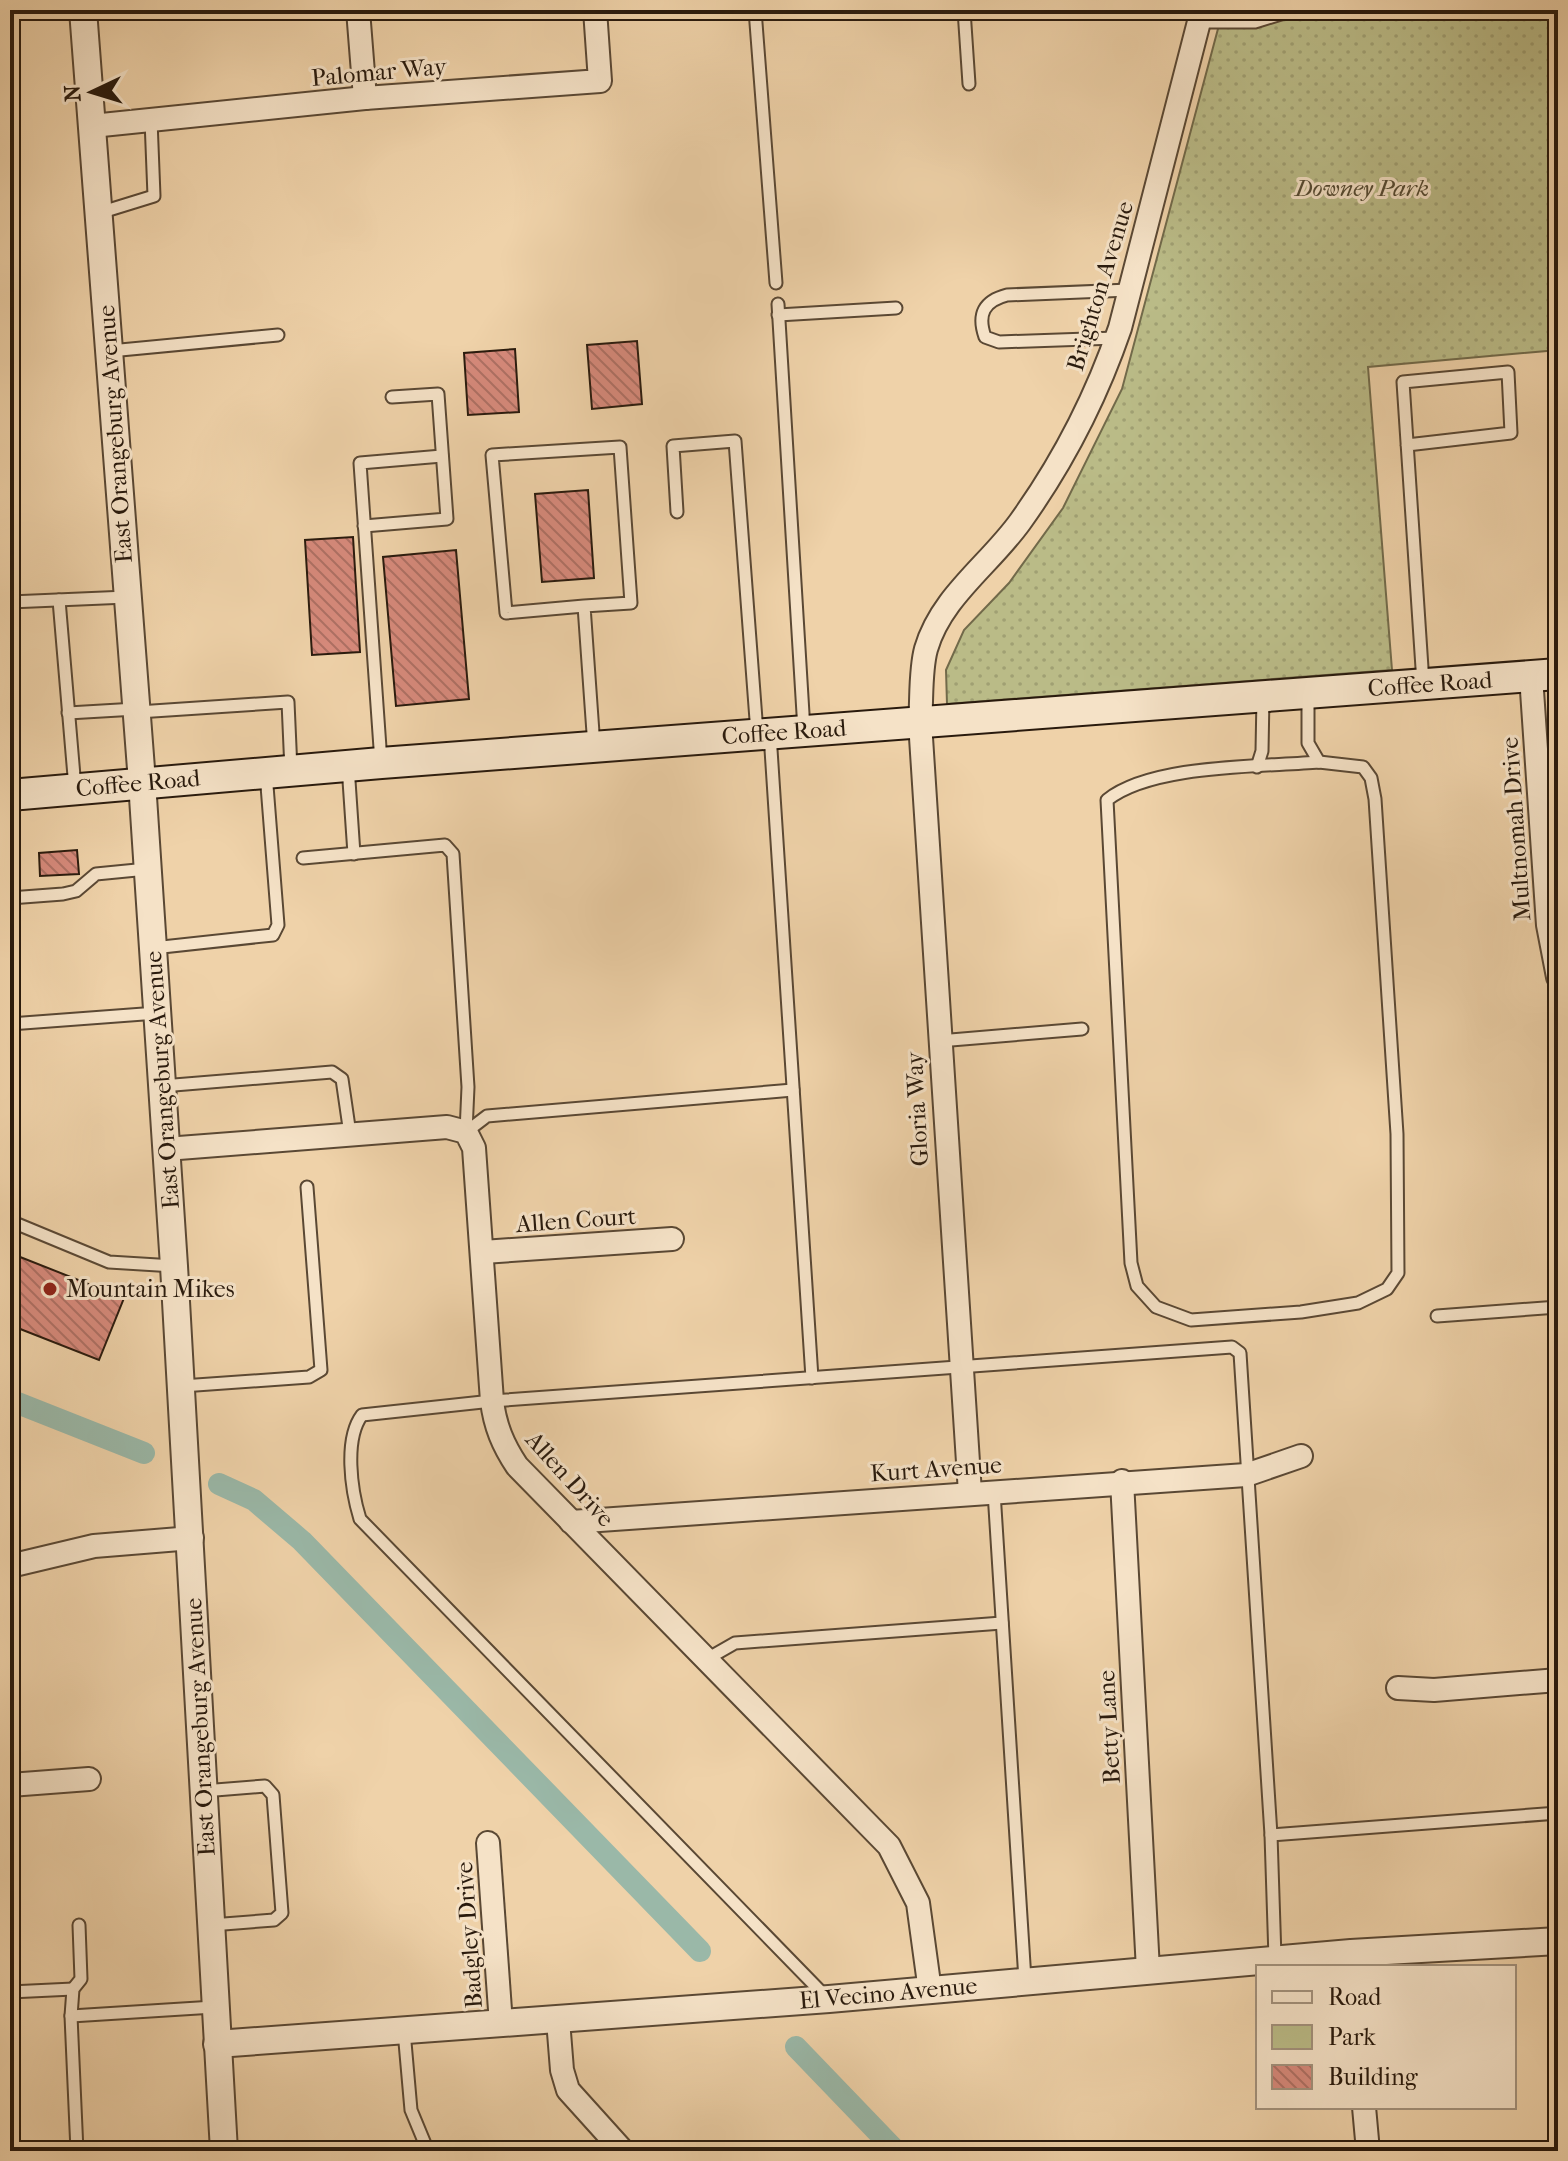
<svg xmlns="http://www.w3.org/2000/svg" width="1568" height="2161" font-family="'IM FELL French Canon',serif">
  <defs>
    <pattern id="green-dots" width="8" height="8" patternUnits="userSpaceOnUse" patternTransform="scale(2)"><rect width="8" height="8" fill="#babb87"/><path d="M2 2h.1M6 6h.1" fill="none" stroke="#a0a073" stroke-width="1.8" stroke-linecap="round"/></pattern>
    <pattern id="building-back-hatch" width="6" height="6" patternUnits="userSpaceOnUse" patternTransform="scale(2)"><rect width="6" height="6" fill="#d78a7c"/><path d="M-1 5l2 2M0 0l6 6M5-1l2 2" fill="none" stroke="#ae7064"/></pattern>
  </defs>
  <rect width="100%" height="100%" fill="#efd2a9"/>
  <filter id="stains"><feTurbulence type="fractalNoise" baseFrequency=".0025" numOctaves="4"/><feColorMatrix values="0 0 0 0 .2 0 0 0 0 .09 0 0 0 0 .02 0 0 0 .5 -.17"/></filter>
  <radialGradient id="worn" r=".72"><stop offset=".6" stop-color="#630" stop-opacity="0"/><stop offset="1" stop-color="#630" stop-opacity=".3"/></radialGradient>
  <path fill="url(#green-dots)" stroke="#726a4a" stroke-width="2" d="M1223,10H1558V350L1368,367L1392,670L947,704L946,670L964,630L1009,583L1063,508L1122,389Z"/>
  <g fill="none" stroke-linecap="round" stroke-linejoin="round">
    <g stroke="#9ab8a8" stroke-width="22">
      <path d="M10,1400L144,1453"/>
      <path d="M219,1484L254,1500L302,1541L700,1951"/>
      <path d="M796,2047L896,2151"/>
    </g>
  </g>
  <g fill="url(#building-back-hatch)" stroke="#291a0d" stroke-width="2">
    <path d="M637,341L642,404L592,409L587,345Z"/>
    <path d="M515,349L519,412L468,415L464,353Z"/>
    <path d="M588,490L594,578L542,582L535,494Z"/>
    <path d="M353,537L360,652L312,655L305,540Z"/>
    <path d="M456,550L469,699L396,706L383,557Z"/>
    <path d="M77,850L79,874L40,876L39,853Z"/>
    <path d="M10,1253L124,1298L99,1360L10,1325Z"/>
  </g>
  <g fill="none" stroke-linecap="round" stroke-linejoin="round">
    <defs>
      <g id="service">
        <path d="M755,10L776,283"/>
        <path d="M964,10L969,84"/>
        <path d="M1199,22H1255L1294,10"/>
        <path d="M99,213L154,196L151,120"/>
        <path d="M778,304L804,730"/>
        <path d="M778,315L896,308"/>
        <path d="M1116,338L999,342L985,337C977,314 984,301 1007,295L1129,290"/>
        <path d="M110,351L278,335"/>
        <path d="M1407,445L1511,433L1508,372L1403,382L1423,683"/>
        <path d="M677,512L673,446L735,441L757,733"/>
        <path d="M364,526L447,519L438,394L392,397"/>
        <path d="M59,600L75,788"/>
        <path d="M10,602L127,597"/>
        <path d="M584,606L631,603L620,447L492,455L506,613L584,606L594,747"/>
        <path d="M1308,694V743L1319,762"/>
        <path d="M138,712L288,702L291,770"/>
        <path d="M68,713L136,709"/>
        <path d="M770,734L812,1378"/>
        <path d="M381,762L360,463L442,456"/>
        <path d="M1319,762L1363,767L1371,778L1375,799L1397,1134L1398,1273L1387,1289L1358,1303L1301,1312L1191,1320L1156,1307L1137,1286L1131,1263L1107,800C1152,764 1261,767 1319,762Z"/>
        <path d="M348,766L354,854"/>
        <path d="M1257,767L1262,751L1263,697"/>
        <path d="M303,858L445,845L453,854L468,1087L466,1132"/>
        <path d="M10,898L63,894L76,891L96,874L147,869"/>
        <path d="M153,948L273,935L278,925L266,773"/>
        <path d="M10,1024L157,1013"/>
        <path d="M939,1041L1082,1029"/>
        <path d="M162,1086L332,1072L342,1079L350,1134"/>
        <path d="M466,1132L487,1116L793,1090"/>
        <path d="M10,1221L109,1262L174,1266"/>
        <path d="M1437,1316L1558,1307"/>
        <path d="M182,1386L309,1377L321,1370L307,1187"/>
        <path d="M994,1492L1025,1980"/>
        <path d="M707,1659L735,1643L1002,1623"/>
        <path d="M203,1791L265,1786L273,1795L282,1913L274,1920L211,1925"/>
        <path d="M1271,1835L1558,1813"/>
        <path d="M10,1992L73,1989"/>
        <path d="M827,1998L360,1519C351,1490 344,1439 362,1415L492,1401L1232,1347L1240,1353L1271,1835L1275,1958"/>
        <path d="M71,2016L214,2007"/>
        <path d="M404,2031L411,2110L428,2151"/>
        <path d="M77,2151L71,2016L73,1989L81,1979L79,1925"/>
      </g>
      <g id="minor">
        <path d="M358,10L365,98"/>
        <path d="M92,126L365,98L600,81L595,10"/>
        <path d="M1531,676L1548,925L1558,977"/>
        <path d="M166,1149L447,1127L466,1132L474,1148L492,1401C495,1426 503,1445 517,1466L889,1846L918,1903L930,1991"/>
        <path d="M483,1252L672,1239"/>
        <path d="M1122,1481L1148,1970"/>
        <path d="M970,1493L920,722C922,699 920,671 926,649C941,597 989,565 1020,522C1063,462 1096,398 1120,328L1202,10"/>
        <path d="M571,1522L1246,1475L1301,1456"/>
        <path d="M10,1566L94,1546L192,1538"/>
        <path d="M1398,1688L1434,1690L1558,1680"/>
        <path d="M10,1785L89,1779"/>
        <path d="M488,1843L501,2024"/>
        <path d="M558,2020L562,2070L568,2090L623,2151"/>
        <path d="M1364,2107L1368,2151"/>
      </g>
      <g id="tertiary">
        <path d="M83,10L142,782L174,1266L224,2151"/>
        <path d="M217,2044L829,1999L1351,1953L1558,1941"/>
      </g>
      <path id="secondary" d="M10,795L381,763L1558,674"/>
    </defs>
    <use href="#service" stroke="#5a4834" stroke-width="15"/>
    <use href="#minor" stroke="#5a4834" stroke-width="26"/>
    <use href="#tertiary" stroke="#5a4834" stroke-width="30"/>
    <use href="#secondary" stroke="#291a0d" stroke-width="34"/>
    <use href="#service" stroke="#f5e2c7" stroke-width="11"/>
    <use href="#minor" stroke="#f5e2c7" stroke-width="22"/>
    <use href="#tertiary" stroke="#f5e2c7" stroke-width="26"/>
    <use href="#secondary" stroke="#f5e2c7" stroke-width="30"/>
  </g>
  <circle fill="#8f2418" stroke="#f5e2c7" stroke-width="3" cx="50" cy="1289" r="8"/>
  <g text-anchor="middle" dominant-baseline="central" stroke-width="6" stroke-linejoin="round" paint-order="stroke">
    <g font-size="24" fill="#291a0d" stroke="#f5e2c7">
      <text transform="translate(379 72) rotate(-5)">Palomar Way</text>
      <text transform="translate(1100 286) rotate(-73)">Brighton Avenue</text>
      <text transform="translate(115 434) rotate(-94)">East Orangeburg Avenue</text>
      <text transform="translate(1430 684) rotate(-4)">Coffee Road</text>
      <text transform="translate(784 732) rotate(-4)">Coffee Road</text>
      <text transform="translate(138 783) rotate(-5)">Coffee Road</text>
      <text transform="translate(1516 829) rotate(-94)">Multnomah Drive</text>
      <text transform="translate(162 1080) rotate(-94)">East Orangeburg Avenue</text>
      <text transform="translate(917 1109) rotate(-93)">Gloria Way</text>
      <text transform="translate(576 1220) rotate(-4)">Allen Court</text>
      <text transform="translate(936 1469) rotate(-4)">Kurt Avenue</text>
      <text transform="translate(570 1479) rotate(48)">Allen Drive</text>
      <text transform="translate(200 1727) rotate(-93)">East Orangeburg Avenue</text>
      <text transform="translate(1109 1727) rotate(-93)">Betty Lane</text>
      <text transform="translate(469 1935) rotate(-94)">Badgley Drive</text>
      <text transform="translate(888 1993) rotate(-5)">El Vecino Avenue</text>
    </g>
    <g font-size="24" font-style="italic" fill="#544a32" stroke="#f5e2c7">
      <text x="1362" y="188">Downey Park</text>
    </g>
    <g font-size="24" fill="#291a0d" stroke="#f5e2c7" text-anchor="start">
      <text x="66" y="1289">Mountain Mikes</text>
    </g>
  </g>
  <rect width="1568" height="2161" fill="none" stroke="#efd2a9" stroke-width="40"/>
  <rect x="12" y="12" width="1544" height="2137" fill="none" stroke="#291a0d" stroke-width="4"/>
  <rect x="20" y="20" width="1528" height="2121" fill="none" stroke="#291a0d" stroke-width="2"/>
  <rect x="1256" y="1965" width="260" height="144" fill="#f5e2c7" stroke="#a3927d" stroke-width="2"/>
  <rect x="1272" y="1991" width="40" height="12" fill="#f5e2c7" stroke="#a3927d" stroke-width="2"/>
  <text x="1328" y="2005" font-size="24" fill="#291a0d">Road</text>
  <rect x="1272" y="2025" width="40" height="24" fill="#babb87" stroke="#a3927d" stroke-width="2"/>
  <text x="1328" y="2045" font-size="24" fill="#291a0d">Park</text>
  <rect x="1272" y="2065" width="40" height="24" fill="url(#building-back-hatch)" stroke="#a3927d" stroke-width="2"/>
  <text x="1328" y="2085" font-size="24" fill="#291a0d">Building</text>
  <g transform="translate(92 92) rotate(266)" stroke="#f5e2c7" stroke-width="6" paint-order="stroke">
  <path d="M0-6L14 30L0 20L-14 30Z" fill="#291a0d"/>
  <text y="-12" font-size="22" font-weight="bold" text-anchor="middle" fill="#291a0d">N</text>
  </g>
  <rect width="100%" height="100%" filter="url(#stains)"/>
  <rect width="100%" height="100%" fill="url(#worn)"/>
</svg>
